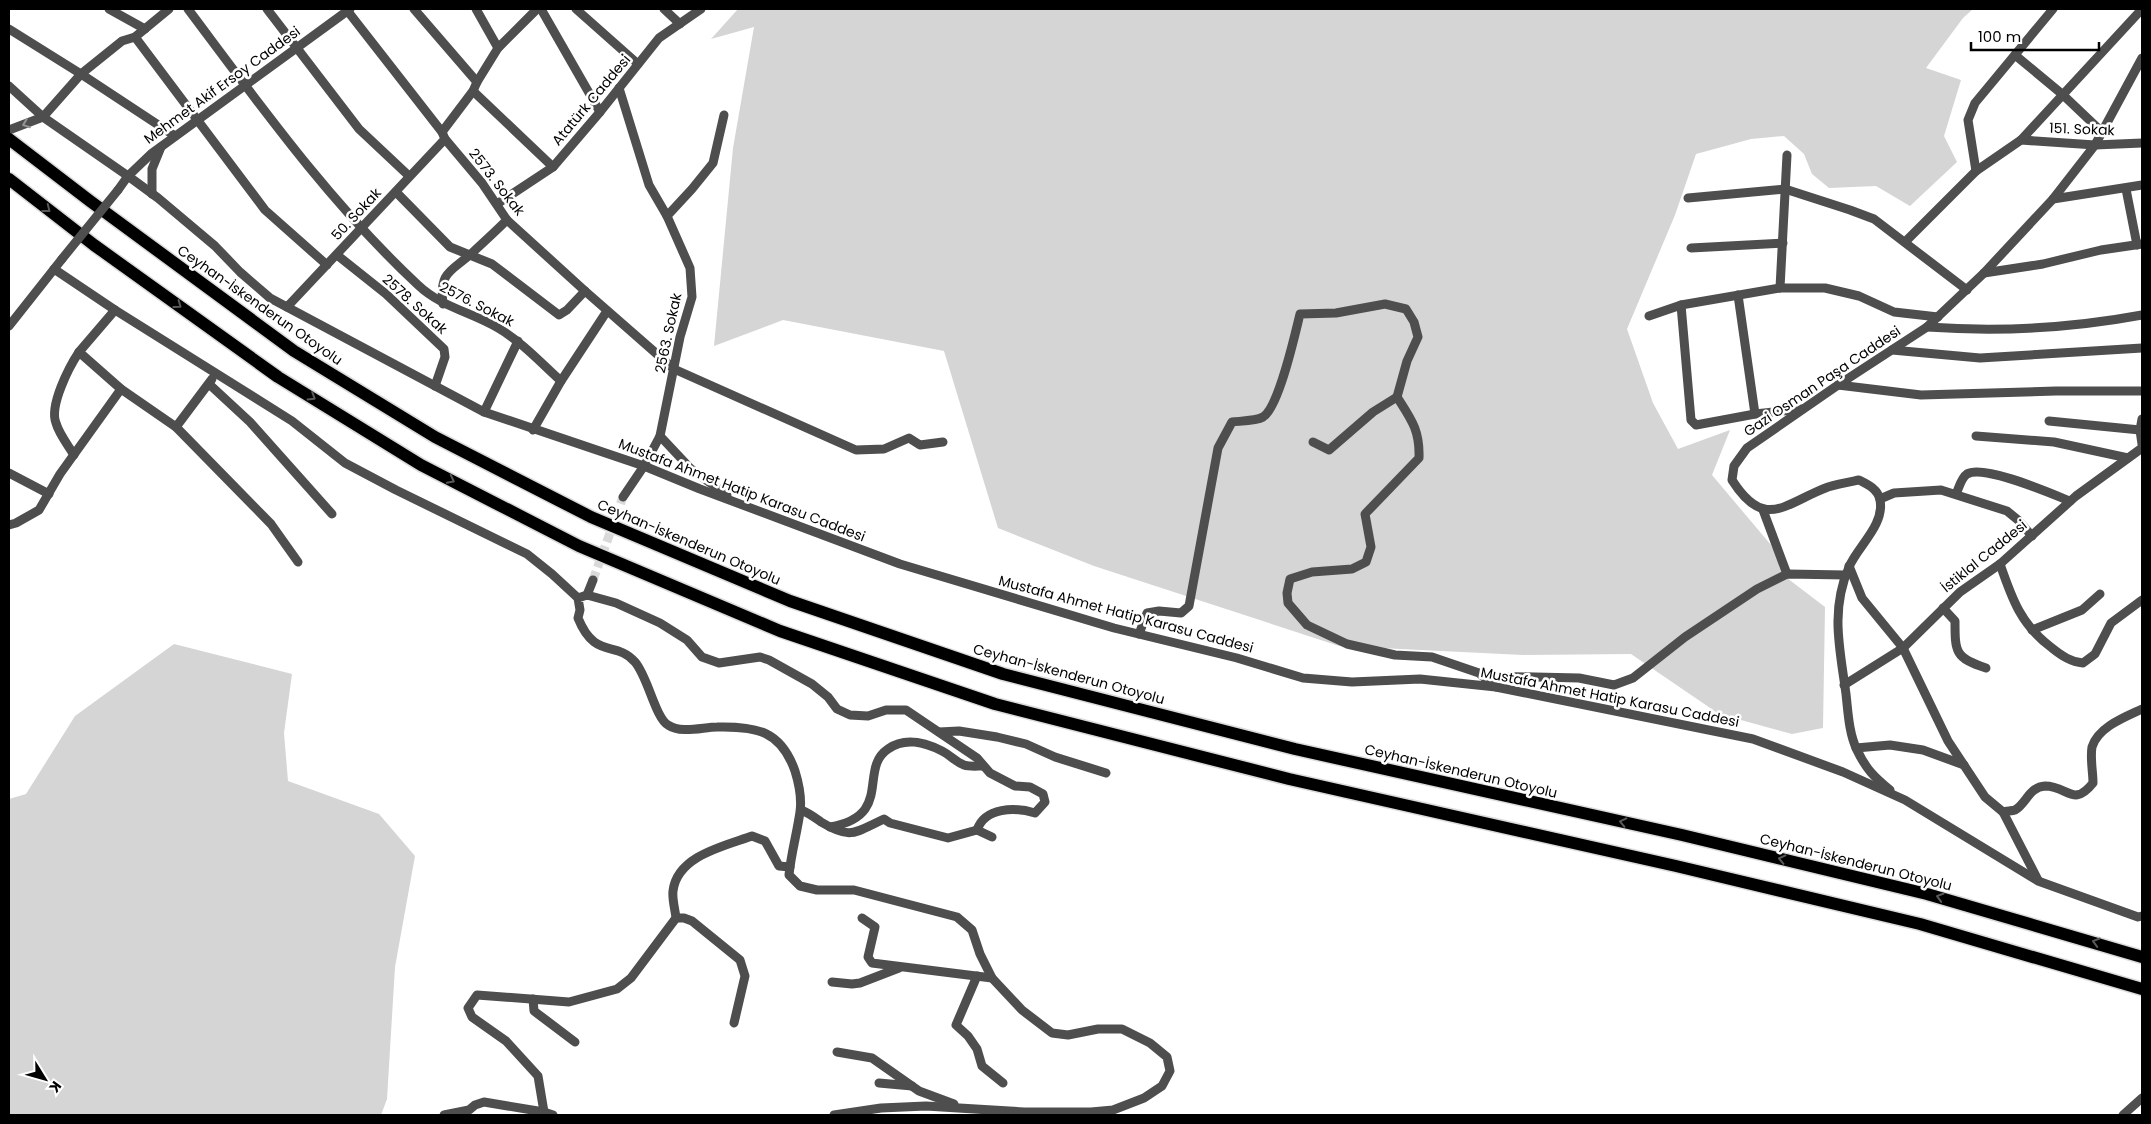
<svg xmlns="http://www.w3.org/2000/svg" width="2151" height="1124" font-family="Poppins,sans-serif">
  <rect width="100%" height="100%" fill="#fff"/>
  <g fill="#d5d5d5">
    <path d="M738,9H1973L1963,18L1926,68L1961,80L1944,136L1957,162L1910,206L1876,186L1829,188L1812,174L1804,154L1784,136L1751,139L1696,154L1675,215L1627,329L1653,403L1678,449L1730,430L1712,475L1771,545L1787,578L1825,607L1823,728L1792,734L1719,714L1631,654L1523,655L1339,646L1094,566L998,528L944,351L783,320L714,346L733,148L754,27L711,39Z"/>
    <path d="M174,644L292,674L284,733L288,781L379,814L415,856L395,967L387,1099L381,1115H9V799L26,794L75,716Z"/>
  </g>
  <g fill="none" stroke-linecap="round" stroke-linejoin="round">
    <path stroke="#d9d9d9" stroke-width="9" stroke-dasharray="9 4.5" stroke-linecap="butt" d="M593,580L623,497"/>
    <defs>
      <g id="highway">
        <path d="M9,139L90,201L294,351L435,437L591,517L790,601L1003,674L1295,749L1682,835L1927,894L2142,957"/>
        <path d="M9,179L94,245L278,377L421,465L579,546L780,631L995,704L1289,779L1676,866L1920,924L2142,989"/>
      </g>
    </defs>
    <use href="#highway" stroke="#dbdbdb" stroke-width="15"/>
    <g stroke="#4e4e4e" stroke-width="9">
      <path d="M109,9L145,29"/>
      <path d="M188,9C260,105 330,203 418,285C441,307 471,312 498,328C522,342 541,363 561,381"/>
      <path d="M267,9L359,129L409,176"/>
      <path d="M346,9L442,132L445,139L482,183L507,220L585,291L674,369L856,450L884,449L909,438L920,445L943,442"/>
      <path d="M414,9L477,82"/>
      <path d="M476,9L498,48"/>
      <path d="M541,9L600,112"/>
      <path d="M576,9L638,64"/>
      <path d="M664,9L680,24"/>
      <path d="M9,29L81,74L175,136"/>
      <path d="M135,37L265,210L327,265"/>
      <path d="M2015,55L2062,94L2102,132"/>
      <path d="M9,86L43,117L128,176L158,198L215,246L240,272L270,298L484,412L644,466L700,489L900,564L1114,628L1237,658L1303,678L1352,682L1420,679L1496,687L1753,739L1843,772L1905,800L2038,881L2138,917L2142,916"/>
      <path d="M619,88L649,185L667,216L690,268L692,297L680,337L660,436L644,466L623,497"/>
      <path d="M473,91L553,167"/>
      <path d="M9,130L43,117L81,74L122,41L135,37L169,9"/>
      <path d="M442,132L473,91L477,82L498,48L537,9"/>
      <path d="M2021,140L2095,145L2142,143"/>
      <path d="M1976,171L1968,120L1975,103L2053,9"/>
      <path d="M2126,189L2137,245"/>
      <path d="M118,190L128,176L151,154L350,9"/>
      <path d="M396,192L450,247L492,264L559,315L567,310L585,291"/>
      <path d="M152,194V169L161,147"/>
      <path d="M1688,198L1785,189L1850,210L1874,219L1967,290"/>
      <path d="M2053,199L2142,185"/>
      <path d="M497,204L553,167L600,112L659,38L701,9"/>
      <path d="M667,216L692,189L713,163L724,115"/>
      <path d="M1905,242L1976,171L2021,140L2142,9"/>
      <path d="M1691,248L1783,243"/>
      <path d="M337,255L386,294L444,349L445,357L435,386"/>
      <path d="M54,269L115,310L292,421L345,463L396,490L527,554L552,574L578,598"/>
      <path d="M1984,273L2043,264L2101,250L2142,244"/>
      <path d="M1780,288L1787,155"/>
      <path d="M1738,295L1755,414"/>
      <path d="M443,304C439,271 451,272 472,253C484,242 496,231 507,220"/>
      <path d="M1681,305L1691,420L1696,425L1755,414L1802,409"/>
      <path d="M287,307L445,139"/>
      <path d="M115,310L79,352L121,389L176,427L271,524L298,562"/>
      <path d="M1649,316L1681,305L1780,288H1825L1859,296L1894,312L1938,317"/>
      <path d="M9,326L62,259"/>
      <path d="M1927,327C1998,332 2072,328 2142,315"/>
      <path d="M1892,350L1980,358L2142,348"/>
      <path d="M209,384L250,422L332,514"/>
      <path d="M1838,385L1921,395L2056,391H2142"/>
      <path d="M484,412L518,341"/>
      <path d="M2142,419L2140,430L2142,444"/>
      <path d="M2049,421L2140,430"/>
      <path d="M176,427L212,379"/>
      <path d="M533,430L561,381L607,311"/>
      <path d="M660,436L691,469L727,495"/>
      <path d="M1976,436L2054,442L2128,458"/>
      <path d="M1313,442L1329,450L1373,412L1397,397"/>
      <path d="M74,455C68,445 59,434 56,423C49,406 69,367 79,352"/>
      <path d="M9,473L49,494"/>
      <path d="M1956,494C1959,488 1961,478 1967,474C1984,464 2052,494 2070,501"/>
      <path d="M1880,499L1894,493L1941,490L2007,511L2018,520L2032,536"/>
      <path d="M1763,510L1787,574"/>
      <path d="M9,525L16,523L39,510L60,474L121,389"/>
      <path d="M2000,564C2012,599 2021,625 2052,648C2062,656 2071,662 2083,663L2095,654L2111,623L2142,600"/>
      <path d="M1849,566L1862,598L1903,648L1948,741L1985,797L2003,812C2006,811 2012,811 2015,810C2026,804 2029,787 2045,786C2068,786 2073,808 2093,783C2093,772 2090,758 2092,747C2098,727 2125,717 2142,709"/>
      <path d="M587,595L593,580"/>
      <path d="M1943,608L1955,621C1955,652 1955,658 1986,668"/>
      <path d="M2032,630L2082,610L2100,594"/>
      <path d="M1139,634L1147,613L1159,611L1181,613L1189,606L1218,448L1232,422C1241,421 1256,421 1263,417C1279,407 1295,334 1300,314L1336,313L1385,304L1406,309L1414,322L1418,337L1407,361L1397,397C1411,419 1420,430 1419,458L1365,514L1371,547L1366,562L1352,569L1312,572L1290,579L1287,593L1288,603L1307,625L1347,644L1395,655L1432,657L1479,673L1496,687"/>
      <path d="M1483,676L1579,678L1614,685L1633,678L1685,637L1757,589L1787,574L1846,575"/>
      <path d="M1844,685L1903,648L1960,592L2000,564L2076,496L2142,448"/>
      <path d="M939,732L959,731L997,737L1026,744L1055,757L1106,773"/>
      <path d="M1856,748L1890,745L1923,750L1964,765"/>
      <path d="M1890,790C1874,777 1866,769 1857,750C1849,734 1848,712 1846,694C1840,649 1830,611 1849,567C1857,547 1885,525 1880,500C1878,489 1867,484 1859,480C1849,482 1838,484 1828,487C1785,503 1765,532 1732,480L1734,466L1747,448L1838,385L1927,327L1984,273L2053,199L2095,145L2142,58"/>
      <path d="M801,810C809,813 814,817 821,822C851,840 854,833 884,819L890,823L948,838L977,830"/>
      <path d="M2003,812L2038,880"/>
      <path d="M830,827C894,816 858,769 888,749C905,737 924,742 942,751C950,755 956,762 964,765C970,767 977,766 983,766"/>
      <path d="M676,918H684L692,921L740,960L745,976L734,1023"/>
      <path d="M862,918L875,927L868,957L872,963L992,978"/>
      <path d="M977,976L956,1025L968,1036L977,1049L982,1066L1003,1083"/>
      <path d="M832,982L852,984L860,983L899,968"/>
      <path d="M533,999L534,1011L575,1042"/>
      <path d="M837,1052L872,1058L919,1091L954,1104"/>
      <path d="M879,1083L912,1086"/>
      <path d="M544,1112L538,1076L506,1041L472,1017L468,1008L477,995L569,1002L617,989L631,978L676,918C675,909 672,899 673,891C677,856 724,846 752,836L765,841L779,866L790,867"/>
      <path d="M444,1115L469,1110L475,1105L484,1102L544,1112L553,1115"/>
      <path d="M834,1115L881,1108L926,1106L1024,1112H1091L1113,1110L1144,1098L1162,1086L1170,1071L1167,1057L1150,1043L1122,1029H1098L1068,1035L1052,1033L1022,1010L992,978L980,954L972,930L957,917L854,890H817L800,886L789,875C791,854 797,833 800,812C802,798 799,784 795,771C781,731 757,726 717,727C703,727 681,734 668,725C655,717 648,677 635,662C616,640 595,660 578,618L580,610L578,598L587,595L616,603L660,623L687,640L702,657L719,663L760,657L769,660L812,684L828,697L837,709L850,715L868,716L886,710H906L977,758L990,773L1015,786L1030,787L1043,794L1045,802L1035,813C1015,807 985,807 977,830L992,837"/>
      <path d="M2123,1115L2142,1098"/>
    </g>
    <use href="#highway" stroke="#000" stroke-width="12"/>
    <path stroke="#4e4e4e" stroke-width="9" d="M62,259L118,190"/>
  </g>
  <defs><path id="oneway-chevron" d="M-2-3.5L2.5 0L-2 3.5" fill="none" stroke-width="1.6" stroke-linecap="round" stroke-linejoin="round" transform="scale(1.25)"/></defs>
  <use stroke="#959595" href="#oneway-chevron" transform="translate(26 124) rotate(159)"/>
  <g stroke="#595959">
    <use href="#oneway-chevron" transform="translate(47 209) rotate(38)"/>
    <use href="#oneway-chevron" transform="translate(178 305) rotate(36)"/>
    <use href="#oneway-chevron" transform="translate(312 397) rotate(32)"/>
    <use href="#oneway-chevron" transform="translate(451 480) rotate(27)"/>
    <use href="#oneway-chevron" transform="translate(1623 822) rotate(-167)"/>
    <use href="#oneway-chevron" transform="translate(1782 859) rotate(-167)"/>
    <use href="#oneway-chevron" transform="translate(1940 897) rotate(-164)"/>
    <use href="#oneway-chevron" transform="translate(2096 942) rotate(-164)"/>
  </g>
  <g text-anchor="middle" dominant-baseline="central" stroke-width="5" stroke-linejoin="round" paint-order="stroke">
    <g font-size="14" fill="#000" stroke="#fff">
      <text transform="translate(222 85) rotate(-36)">Mehmet Akif Ersoy Caddesi</text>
      <text transform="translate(591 100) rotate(-50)">Atatürk Caddesi</text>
      <text transform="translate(2082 129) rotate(2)">151. Sokak</text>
      <text transform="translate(497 182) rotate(52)">2573. Sokak</text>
      <text transform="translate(356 214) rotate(-47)">50. Sokak</text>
      <text transform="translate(415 304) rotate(42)">2578. Sokak</text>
      <text transform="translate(477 304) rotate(27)">2576. Sokak</text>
      <text transform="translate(260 305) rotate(35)">Ceyhan-İskenderun Otoyolu</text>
      <text transform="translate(668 333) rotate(-78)">2563. Sokak</text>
      <text transform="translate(1822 381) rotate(-34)">Gazi Osman Paşa Caddesi</text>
      <text transform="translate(742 490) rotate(21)">Mustafa Ahmet Hatip Karasu Caddesi</text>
      <text transform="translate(689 542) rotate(23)">Ceyhan-İskenderun Otoyolu</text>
      <text transform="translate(1984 556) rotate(-39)">İstiklal Caddesi</text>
      <text transform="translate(1126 614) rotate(15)">Mustafa Ahmet Hatip Karasu Caddesi</text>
      <text transform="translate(1069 674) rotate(15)">Ceyhan-İskenderun Otoyolu</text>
      <text transform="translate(1610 697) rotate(11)">Mustafa Ahmet Hatip Karasu Caddesi</text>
      <text transform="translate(1461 771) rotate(13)">Ceyhan-İskenderun Otoyolu</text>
      <text transform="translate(1856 862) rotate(14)">Ceyhan-İskenderun Otoyolu</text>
    </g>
  </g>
  <rect width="2151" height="1124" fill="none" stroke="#000000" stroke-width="20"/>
  <g transform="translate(45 1079) rotate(127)" stroke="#ffffff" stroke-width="4" paint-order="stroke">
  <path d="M0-4L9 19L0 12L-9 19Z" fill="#000000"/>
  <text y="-8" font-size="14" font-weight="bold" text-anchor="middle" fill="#000000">K</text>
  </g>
  <path d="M1971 42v8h128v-8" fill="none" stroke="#000000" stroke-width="2.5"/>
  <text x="1978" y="42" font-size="15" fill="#000000" stroke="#ffffff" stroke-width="4" paint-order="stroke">100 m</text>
</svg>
